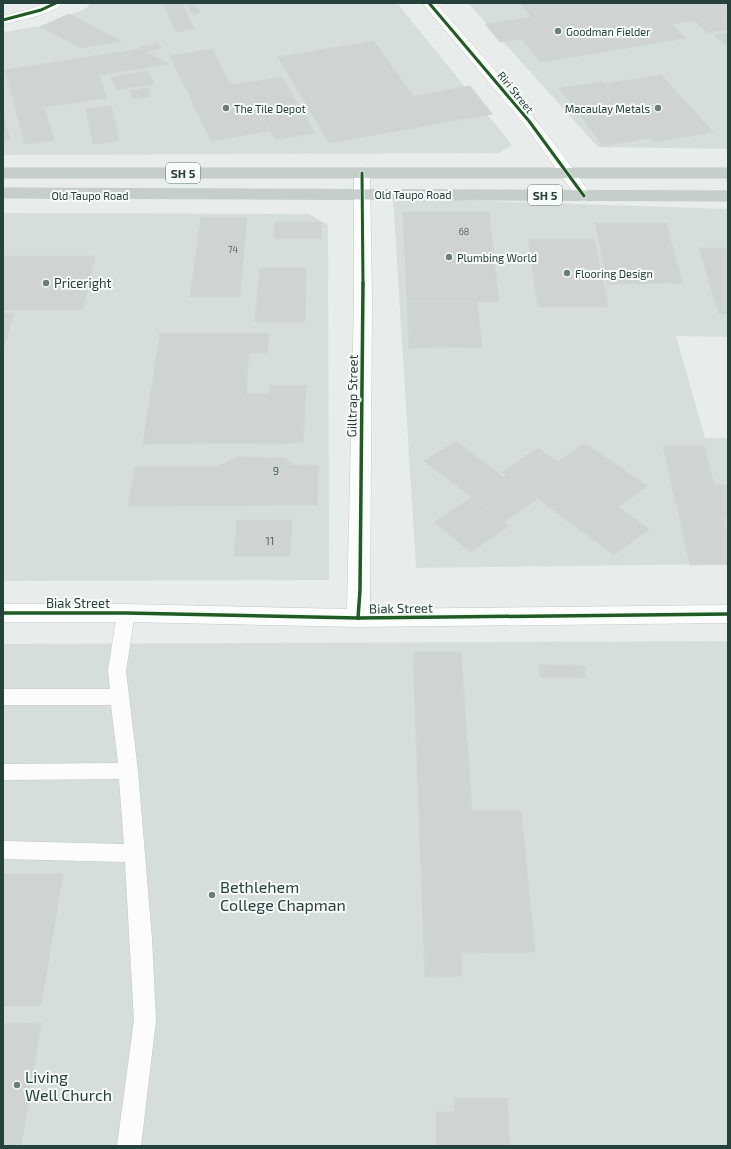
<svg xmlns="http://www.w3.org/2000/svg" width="731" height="1149" font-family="'Exo 2',sans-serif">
  <rect width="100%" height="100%" fill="#e8edeb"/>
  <g fill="#d6dedb">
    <path d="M91,3H397L512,145L499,153L3,155V32L41,26L85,9Z"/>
    <path d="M468,3H728V149L598,147Z"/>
    <path d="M393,198L728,209V337L676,336L705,438H728V564L416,568Z"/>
    <path d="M3,213L309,214L328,225L329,580L3,581Z"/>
    <path d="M728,641V1146H3V644Z"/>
  </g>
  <g fill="#cfd4d2" stroke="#d1d6d4">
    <path d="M173,3H182L194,29L176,32L164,4Z"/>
    <path d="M186,3H195L200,13L192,14Z"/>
    <path d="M519,3H728V15L529,47L522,39L500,42L485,24L531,17Z"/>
    <path d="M69,14L121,41L81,48L40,27Z"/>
    <path d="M728,15V29L708,33L694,20Z"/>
    <path d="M671,24L685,38L541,62L529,47Z"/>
    <path d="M728,33V48L714,35Z"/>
    <path d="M374,41L413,96L312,114L278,57Z"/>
    <path d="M157,43L161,48L146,52L141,47Z"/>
    <path d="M140,49L169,64L38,85L54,140L25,144L5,70Z"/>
    <path d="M212,49L231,85L244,83L270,131L211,141L170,56Z"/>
    <path d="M148,71L154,84L117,90L111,77Z"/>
    <path d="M99,75L107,98L45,107L38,85Z"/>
    <path d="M661,75L713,132L653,142L604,84Z"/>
    <path d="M282,77L315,133L275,140L244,83Z"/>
    <path d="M602,82L604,84L650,138L603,146L559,88Z"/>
    <path d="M470,86L492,114L329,143L312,114Z"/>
    <path d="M148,88L150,97L132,99L130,90Z"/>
    <path d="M111,106L119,141L93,144L86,109Z"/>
    <path d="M3,113L10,140H3Z"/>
    <path d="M403,212H489L499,302H407Z"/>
    <path d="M201,217H247L240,297H190Z"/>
    <path d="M275,222H322L321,239H274Z"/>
    <path d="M595,223H666L683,283L608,284Z"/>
    <path d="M528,239H594L608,307H538Z"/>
    <path d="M699,248H728V314H719Z"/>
    <path d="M3,256H95L83,310H3Z"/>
    <path d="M260,268H306L305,322H255Z"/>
    <path d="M407,302H477L482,347L409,348Z"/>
    <path d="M3,313H14L3,351Z"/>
    <path d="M160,333H269L267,353H249L246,393H270V385H306L303,443L143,444Z"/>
    <path d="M456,441L503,477L472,497L424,461Z"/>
    <path d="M585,443L647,486L618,507L649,529L614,555L502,472L538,448L558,462Z"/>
    <path d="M663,446H704L714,485H728V518H723L728,537V564L690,565Z"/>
    <path d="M237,457L284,458L294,465L318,466L317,505L128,506L135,467H217Z"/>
    <path d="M506,475L538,498L504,522L472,497Z"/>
    <path d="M472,497L509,526L471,552L434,522Z"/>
    <path d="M237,520H292L290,556H234Z"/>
    <path d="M413,652H461L472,811H521L535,952L461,953L462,976L425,977Z"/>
    <path d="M539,665L585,666L586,678L540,677Z"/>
    <path d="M3,874H63L41,1006H3Z"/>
    <path d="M41,1023L21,1146H3V1024Z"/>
    <path d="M454,1098H507L510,1146H437L436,1112H455Z"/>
  </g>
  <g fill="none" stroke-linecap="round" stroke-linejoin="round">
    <defs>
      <path id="service" d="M126,606L132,608L135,613L126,671L138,771L152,939L156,1020L141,1146H117L134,1020L125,862L3,859V841L124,844L119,779L3,780V764L118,763L111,705H3V689H110L108,671L117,613L120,608Z"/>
      <g id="minor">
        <path d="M45,3H63C55,14 17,21 3,24V16L36,7Z"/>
        <path d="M422,3H436C491,65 545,127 592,196L590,199L584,201L578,199L524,124Z"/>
        <path d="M362,168L368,170L370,173L372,301L370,609L728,605V623L358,627L126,622H3V604H126L347,609L354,301V173L356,170Z"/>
      </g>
      <g id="trunk">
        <rect x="3" y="168" width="725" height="10"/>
        <path d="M3,188L728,191V201L3,198Z"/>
      </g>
    </defs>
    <use href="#service" stroke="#c5cac8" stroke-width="1"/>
    <use href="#minor" stroke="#c5cac8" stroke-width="1"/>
    <use href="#trunk" stroke="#c3ccc9" stroke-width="1"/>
    <use href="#service" fill="#fcfcfc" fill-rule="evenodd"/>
    <use href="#minor" fill="#fcfcfc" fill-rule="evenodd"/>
    <use href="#trunk" fill="#c6cecc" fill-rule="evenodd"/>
    <defs>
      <g id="cycleway-far1">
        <path d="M429,3L529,121L584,196"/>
        <path d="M3,20L41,10L56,3"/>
        <path d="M362,173L363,284"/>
      </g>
      <g id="cycleway">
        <path d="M3,613H126L358,618L728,614"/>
        <path d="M358,618L360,590L363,283"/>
      </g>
    </defs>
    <use href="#cycleway-far1" stroke="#f7fbf9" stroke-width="4.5"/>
    <use href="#cycleway" stroke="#f7fbf9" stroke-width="6"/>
    <use href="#cycleway-far1" stroke="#1b5e20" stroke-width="3"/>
    <use href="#cycleway" stroke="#1b5e20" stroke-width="3.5"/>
  </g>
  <g fill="#697e78" stroke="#f7fbf9" stroke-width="1.5">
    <circle cx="558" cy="31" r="4"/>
    <circle cx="226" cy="108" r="4"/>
    <circle cx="658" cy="108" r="4"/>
    <circle cx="449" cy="257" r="4"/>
    <circle cx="567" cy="273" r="4"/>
    <circle cx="46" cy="283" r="4"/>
    <circle cx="212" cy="895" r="4"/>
    <circle cx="17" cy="1085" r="4"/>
  </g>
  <g text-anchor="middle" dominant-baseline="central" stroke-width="4" stroke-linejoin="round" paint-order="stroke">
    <g font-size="9" fill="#506761">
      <text x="464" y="231">68</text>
      <text x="233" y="249">74</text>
    </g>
    <g font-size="11" fill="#24423a" stroke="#f7fbf9" text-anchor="start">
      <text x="566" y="31">Goodman Fielder</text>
      <text x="234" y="108">The Tile Depot</text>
      <text x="650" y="108" text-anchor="end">Macaulay Metals</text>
      <text x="457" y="257">Plumbing World</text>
      <text x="575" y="273">Flooring Design</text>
    </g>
    <g font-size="11" fill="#24423a" stroke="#f7fbf9">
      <text transform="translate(516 92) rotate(51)">Riri Street</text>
      <text x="413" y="194">Old Taupo Road</text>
      <text x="90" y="195">Old Taupo Road</text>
    </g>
    <g font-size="11" fill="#506761">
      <text x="276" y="470">9</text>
      <text x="270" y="540">11</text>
    </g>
    <g fill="#f7fbf9" stroke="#637a73" stroke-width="1">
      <rect x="166" y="163" width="34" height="20" rx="3"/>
      <rect x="528" y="185" width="34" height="20" rx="3"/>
    </g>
    <g font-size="12" font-weight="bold" fill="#24423a">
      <text x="183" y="173">SH 5</text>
      <text x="545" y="195">SH 5</text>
    </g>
    <g font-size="13" fill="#24423a" stroke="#f7fbf9" text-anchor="start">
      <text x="54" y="283">Priceright</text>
    </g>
    <g font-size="13" fill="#24423a" stroke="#f7fbf9">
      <text transform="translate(352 396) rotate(-89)">Gilltrap Street</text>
      <text x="78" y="603">Biak Street</text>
      <text transform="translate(401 608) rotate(-1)">Biak Street</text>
    </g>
    <g font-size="16" fill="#24423a" stroke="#f7fbf9" text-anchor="start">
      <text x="220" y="886">Bethlehem<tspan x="220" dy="18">College Chapman</tspan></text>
      <text x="25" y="1076">Living<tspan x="25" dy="18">Well Church</tspan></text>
    </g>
  </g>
  <rect width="731" height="1149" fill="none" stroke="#24423a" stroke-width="8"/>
</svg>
